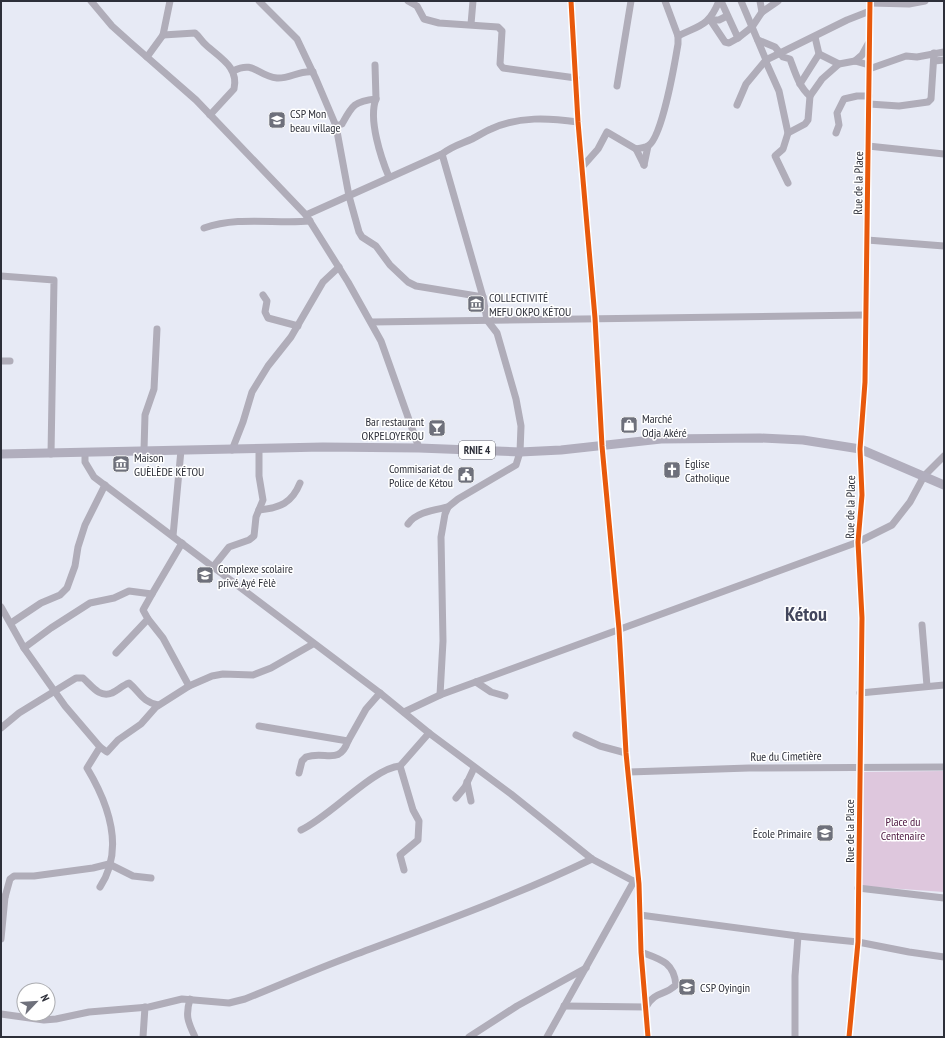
<svg xmlns="http://www.w3.org/2000/svg" width="945" height="1038" font-family="'PT Sans Narrow',sans-serif">
  <rect width="100%" height="100%" fill="#e7eaf5"/>
  <path fill="#dec7dd" d="M944,771V892L860,886L863,772Z"/>
  <g fill="none" stroke-linecap="round" stroke-linejoin="round">
    <g stroke="#b0adb9" stroke-width="7">
      <path d="M91,1L112,26L132,44L196,100L306,215L348,282L381,341L419,448"/>
      <path d="M259,1L297,39L316,79L336,126L349,196L359,232L362,237L376,246L390,265L408,282L416,286L483,297"/>
      <path d="M408,1L417,6L424,19L439,23L498,27L502,31L500,64L503,68L576,78"/>
      <path d="M571,1L578,122L595,318L602,446L619,629L626,753L639,884L641,952L648,1037"/>
      <path d="M721,1L738,38L752,27L762,12L778,1"/>
      <path d="M741,1L766,60"/>
      <path d="M760,1L762,12"/>
      <path d="M870,3L909,4L925,1"/>
      <path d="M709,20H719L727,16"/>
      <path d="M711,21L725,42L729,43L738,38"/>
      <path d="M471,24L473,1"/>
      <path d="M163,35L195,33C200,37 202,42 206,45C220,58 239,67 234,89L210,115"/>
      <path d="M678,36C700,25 709,26 719,1"/>
      <path d="M758,40L775,47L783,57L790,59C795,72 799,87 810,96"/>
      <path d="M819,54L839,64"/>
      <path d="M147,57L163,35L170,1"/>
      <path d="M855,61L862,55L868,44"/>
      <path d="M934,61L944,60"/>
      <path d="M766,62L779,91L788,133"/>
      <path d="M869,69L906,56L917,57L944,52"/>
      <path d="M233,71C255,60 257,76 277,78C289,79 300,70 313,72"/>
      <path d="M800,84L819,54L815,37"/>
      <path d="M617,86L631,1"/>
      <path d="M376,99C368,119 381,158 389,177"/>
      <path d="M869,104L899,106L928,102L931,99L934,53"/>
      <path d="M737,105L746,84L766,60L847,20L870,11"/>
      <path d="M336,126L342,124C352,106 354,101 376,99L375,65"/>
      <path d="M836,133L839,125L837,113L844,99L857,96H869"/>
      <path d="M868,146L944,154"/>
      <path d="M636,149L644,165"/>
      <path d="M644,165L648,146"/>
      <path d="M583,166L598,149L607,132L636,149C639,148 645,148 648,146C662,138 675,62 678,44V36L665,1"/>
      <path d="M788,183L775,156L783,149L788,133L805,124L808,120L810,96L822,79L839,64L855,61L869,65"/>
      <path d="M306,215L442,154C452,146 461,144 472,139C478,136 484,132 491,129C519,116 549,118 578,122"/>
      <path d="M204,228C239,216 274,224 310,221"/>
      <path d="M867,240L944,246"/>
      <path d="M1,276L54,280L51,454"/>
      <path d="M263,295L267,301L265,312L268,318L298,326"/>
      <path d="M372,322L865,315"/>
      <path d="M1,361H10"/>
      <path d="M144,450L145,415L154,389L157,329"/>
      <path d="M232,450L243,422L252,392L268,366L291,337L323,282L339,267"/>
      <path d="M85,453V462L94,477L380,693L429,733L511,794L592,859L639,884"/>
      <path d="M259,510C280,508 292,503 300,483"/>
      <path d="M408,524C416,512 435,510 448,507"/>
      <path d="M173,536L181,450"/>
      <path d="M213,567L229,547L249,540L254,536L256,517L263,500L259,476V449"/>
      <path d="M1,607L24,648L65,706L100,747L87,768C108,803 125,849 100,887"/>
      <path d="M148,619L163,638L189,686L212,676L223,674L253,675L271,668L313,644"/>
      <path d="M11,623L41,603L60,595L67,588L75,566L78,547L85,525L105,485"/>
      <path d="M922,625L927,686"/>
      <path d="M24,648L51,628L90,603L114,598L129,591L152,594L182,543"/>
      <path d="M116,653L148,619L143,610L152,594"/>
      <path d="M476,682L491,692L505,696"/>
      <path d="M860,693L944,685"/>
      <path d="M440,695L443,641L441,537L445,514L448,507L458,499L516,465L520,452L521,426L516,399L497,333L487,320L483,297L442,154"/>
      <path d="M404,712L440,695L858,542L892,525L910,502L924,476L944,456"/>
      <path d="M259,726L348,741L366,709L380,693"/>
      <path d="M1,728L19,713L76,678H83C92,686 99,698 112,693C118,690 123,685 129,683C141,693 141,701 158,705"/>
      <path d="M576,735L600,746L626,753"/>
      <path d="M100,747L107,752L118,740L141,724L156,707L189,686"/>
      <path d="M400,766L413,810L419,821L418,840L400,855L404,870"/>
      <path d="M629,772L749,768L944,767"/>
      <path d="M299,773L302,761L306,757C325,750 339,766 348,741"/>
      <path d="M467,782L471,801"/>
      <path d="M456,798L465,787L474,768"/>
      <path d="M301,830C331,816 373,768 400,766L429,733"/>
      <path d="M858,888L944,898"/>
      <path d="M1,897H5L10,879L14,876H34L93,868L109,864L133,876L151,878"/>
      <path d="M640,915L798,936L858,942L909,952L944,957"/>
      <path d="M1,939L5,897"/>
      <path d="M190,999C185,1016 188,1022 195,1037"/>
      <path d="M564,1006L646,1007C656,990 663,997 676,985C674,962 660,959 641,952"/>
      <path d="M1,1014L44,1020L56,1019L89,1012L149,1007L182,999L229,1003L245,999C280,985 314,970 349,957C431,926 513,897 592,859"/>
      <path d="M143,1037L145,1007"/>
      <path d="M469,1037L517,1006L586,968"/>
      <path d="M547,1037L634,881"/>
      <path d="M795,1037V976L798,936"/>
      <path d="M849,1037L858,942L862,618L858,542L862,495L860,449L865,382L870,1"/>
    </g>
    <path stroke="#b1aebd" stroke-width="9" d="M1,454L323,447L419,448L520,452L561,450L661,439L760,438L803,440L860,449L944,485"/>
    <defs>
      <g id="cycleway">
        <path d="M571,1L578,122L595,318L602,446L619,629L626,753L639,884L641,952L648,1037"/>
        <path d="M849,1037L858,942L862,618L858,542L862,495L860,449L865,382L870,1"/>
      </g>
    </defs>
    <use href="#cycleway" stroke="#fff" stroke-width="8"/>
    <use href="#cycleway" stroke="#e8590c" stroke-width="5"/>
  </g>
  <defs>
    <symbol id="school-square" viewBox="-11 -11 22 22"><rect x="-9" y="-9" width="18" height="18" rx="4" fill="#6e707b" stroke="#fff"/><path d="M0-5L7-2L0 1L-7-2ZM-4 1L0 2.5L4 1V4Q0 6-4 4Z" fill="#fff"/></symbol>
    <symbol id="museum-square" viewBox="-11 -11 22 22"><rect x="-9" y="-9" width="18" height="18" rx="4" fill="#6e707b" stroke="#fff"/><path d="M0-6L6-3V-2H-6V-3ZM-5-1h2V3h-2ZM-1-1h2V3h-2ZM3-1h2V3H3ZM-6 4H6V6H-6Z" fill="#fff"/></symbol>
    <symbol id="shop-square" viewBox="-11 -11 22 22"><rect x="-9" y="-9" width="18" height="18" rx="4" fill="#6e707b" stroke="#fff"/><path d="M-5-2.5h2.3a2.7 3.5 0 0 1 5.4 0H5L5.5 6h-11ZM-1.5-2.5h3a1.5 2.3 0 0 0-3 0Z" fill="#fff"/></symbol>
    <symbol id="bar-square" viewBox="-11 -11 22 22"><rect x="-9" y="-9" width="18" height="18" rx="4" fill="#6e707b" stroke="#fff"/><path d="M-6-5H6L.8 .8V4.5H3.5V6h-7V4.5H-.8V.8Z" fill="#fff"/></symbol>
    <symbol id="church-square" viewBox="-11 -11 22 22"><rect x="-9" y="-9" width="18" height="18" rx="4" fill="#6e707b" stroke="#fff"/><path d="M-1.2-6h2.4v3.5h3.3v2.4h-3.3V6h-2.4V-.1h-3.3v-2.4h3.3Z" fill="#fff"/></symbol>
    <symbol id="civic-square" viewBox="-11 -11 22 22"><rect x="-9" y="-9" width="18" height="18" rx="4" fill="#6e707b" stroke="#fff"/><path d="M-.6-6.5H3V-4.5H.6V-3L4-1V1h2V6H-6V1h2V-1L-.6-3ZM-1.2 2.5V6h2.4V2.5Z" fill="#fff"/></symbol>
  </defs>
  <g fill-rule="evenodd">
    <use href="#school-square" x="267" y="110" width="20" height="20"/>
    <use href="#museum-square" x="466" y="294" width="20" height="20"/>
    <use href="#shop-square" x="619" y="415" width="20" height="20"/>
    <use href="#bar-square" x="427" y="418" width="20" height="20"/>
    <use href="#museum-square" x="111" y="454" width="20" height="20"/>
    <use href="#church-square" x="662" y="460" width="20" height="20"/>
    <use href="#civic-square" x="456" y="465" width="20" height="20"/>
    <use href="#school-square" x="195" y="565" width="20" height="20"/>
    <use href="#school-square" x="815" y="823" width="20" height="20"/>
    <use href="#school-square" x="677" y="977" width="20" height="20"/>
  </g>
  <g text-anchor="middle" dominant-baseline="central" stroke-width="3" stroke-linejoin="round" paint-order="stroke">
    <rect fill="#fff" stroke="#6c6d74" stroke-width="1" x="459" y="441" width="36" height="18" rx="3"/>
    <g font-size="11" font-weight="bold" fill="#2d2f39">
      <text x="477" y="450">RNIE 4</text>
    </g>
    <g font-size="12" fill="#2d2f39" stroke="#fff" text-anchor="start">
      <text x="290" y="113">CSP Mon<tspan x="290" dy="14">beau village</tspan></text>
      <text x="489" y="297">COLLECTIVITÉ<tspan x="489" dy="14">MEFU OKPO KÉTOU</tspan></text>
      <text x="642" y="418">Marché<tspan x="642" dy="14">Odja Akéré</tspan></text>
      <text x="424" y="421" text-anchor="end">Bar restaurant<tspan x="424" dy="14">OKPELOYEROU</tspan></text>
      <text x="134" y="457">Maison<tspan x="134" dy="14">GUÈLÈDE KÉTOU</tspan></text>
      <text x="685" y="463">Église<tspan x="685" dy="14">Catholique</tspan></text>
      <text x="453" y="468" text-anchor="end">Commisariat de<tspan x="453" dy="14">Police de Kétou</tspan></text>
      <text x="218" y="568">Complexe scolaire<tspan x="218" dy="14">privé Ayé Fèlè</tspan></text>
      <text x="812" y="833" text-anchor="end">École Primaire</text>
      <text x="700" y="987">CSP Oyingin</text>
    </g>
    <g font-size="12" fill="#2d2f39" stroke="#fff">
      <text transform="translate(858 183) rotate(-89)">Rue de la Place</text>
      <text transform="translate(850 507) rotate(-89)">Rue de la Place</text>
      <text transform="translate(786 756) rotate(-1)">Rue du Cimetière</text>
      <text transform="translate(849 831) rotate(-90)">Rue de la Place</text>
    </g>
    <g font-size="12" fill="#4c163f" stroke="#fff">
      <text x="903" y="821">Place du<tspan x="903" dy="14">Centenaire</tspan></text>
    </g>
    <g font-size="20" font-weight="bold" fill="#42465c" stroke="#fff">
      <text x="806" y="614">Kétou</text>
    </g>
  </g>
  <rect width="945" height="1038" fill="none" stroke="#2d2f39" stroke-width="4"/>
  <g transform="translate(36 1002) rotate(65)"><circle r="19" fill="#ffffff" stroke="#abacb0"/>
  <path d="M0-3L7 15L0 10L-7 15Z" fill="#6e707b"/>
  <text y="-6" font-size="11" font-weight="bold" text-anchor="middle" fill="#2d2f39">N</text>
  </g>
</svg>
